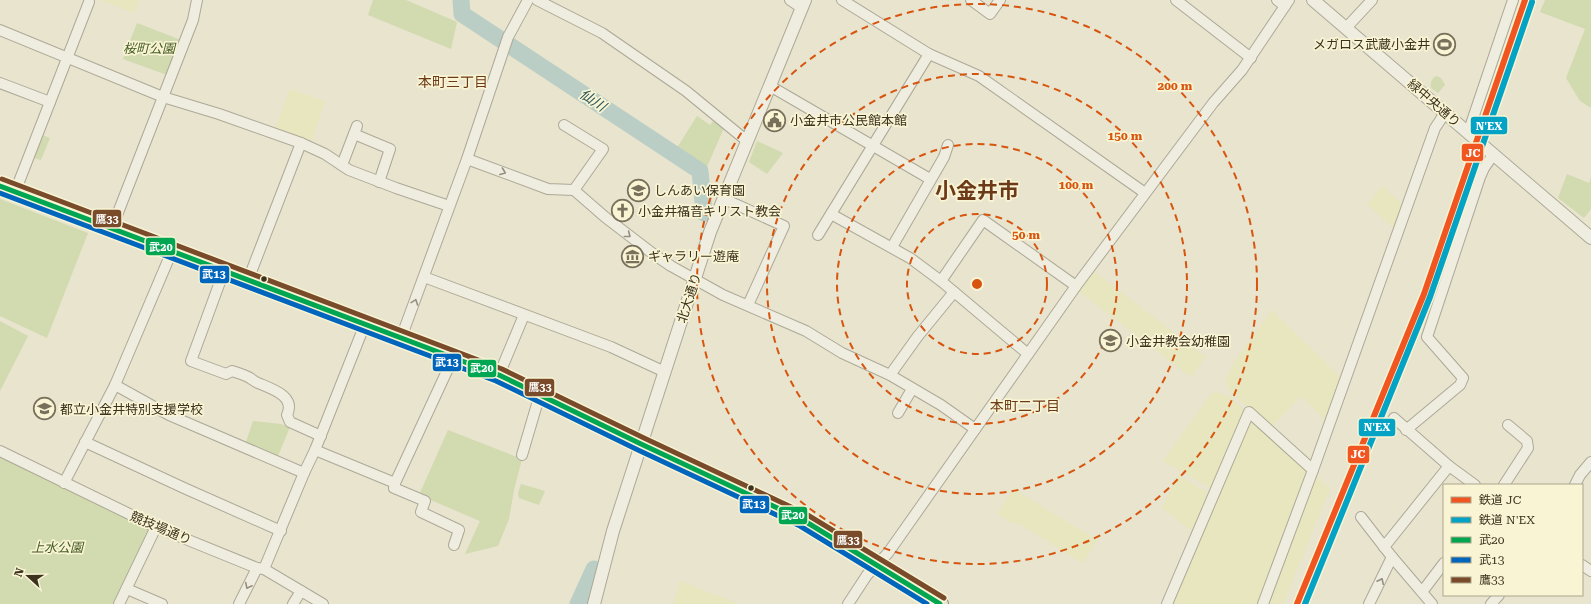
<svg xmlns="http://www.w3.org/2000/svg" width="1591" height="604" font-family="'Roboto Serif','Noto Sans JP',serif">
  <rect width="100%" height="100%" fill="#e8e4ce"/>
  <g fill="#e7e6be">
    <path d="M100,0H139L134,13Z"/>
    <path d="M290,89L325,101L311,143L275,130Z"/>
    <path d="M1382,186L1400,202L1402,207L1395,229L1367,204Z"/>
    <path d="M1092,270L1206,357L1191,377L1077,290Z"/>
    <path d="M1272,310L1341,378L1325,420L1301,396L1270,428L1227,388L1226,378L1235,361Z"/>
    <path d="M1216,392L1229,396L1244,410L1212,489L1163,461L1210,395Z"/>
    <path d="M1250,416L1330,489L1283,604H1171L1199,536L1162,508L1178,475L1215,497Z"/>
    <path d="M1013,489L1097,540L1083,563L1016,522L1014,524L997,514Z"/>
    <path d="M680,581L739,604H673Z"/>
  </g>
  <g fill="#d2dab0">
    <path d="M373,0H406L457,22L451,49L368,15Z"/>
    <path d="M1545,0H1591V108L1580,101L1566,78L1585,29L1540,12Z"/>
    <path d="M137,23L181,40L167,75L123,59Z"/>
    <path d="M1437,76L1441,78L1445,85L1438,93L1431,88C1430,83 1432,77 1437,76Z"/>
    <path d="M697,116L710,125L714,120L724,128L706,169L677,148Z"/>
    <path d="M42,135L50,138L41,160L34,158Z"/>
    <path d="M757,141L783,153L767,174L749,162Z"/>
    <path d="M1567,174L1589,183L1591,177V209L1584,218L1558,198Z"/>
    <path d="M0,199L88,233L47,338L0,316Z"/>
    <path d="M0,321L28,336L0,391Z"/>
    <path d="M253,421L281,424L290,427L278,456L246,442Z"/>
    <path d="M448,430L522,459L514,490L509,519L498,546L465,554L480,521L419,495Z"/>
    <path d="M0,456L94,503L150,528L113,604H0Z"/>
    <path d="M521,484L545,491L539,505L519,498L518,493Z"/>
  </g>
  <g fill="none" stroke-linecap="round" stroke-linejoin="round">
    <g stroke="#bacec5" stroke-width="17">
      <path d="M461,0L462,14L700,171L704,213"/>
      <path d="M578,604L594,569"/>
    </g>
    <defs>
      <g id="minor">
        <path d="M537,0L602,33L686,91L747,141"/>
        <path d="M790,0L802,8"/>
        <path d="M842,0L929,54L979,76L1145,193"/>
        <path d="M971,0L990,14L1000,0"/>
        <path d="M1176,0L1251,58"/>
        <path d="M1277,0L1285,6"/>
        <path d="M1346,28L1372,0"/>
        <path d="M0,30L163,97L219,114L301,143L325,154L349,170L396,188L449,206"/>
        <path d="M0,83L50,102"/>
        <path d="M770,86L930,179"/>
        <path d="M564,125L603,149L574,190"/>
        <path d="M1468,133L1513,0"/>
        <path d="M354,134L390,149L379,182"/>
        <path d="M467,159L548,189L574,190L605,217L652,253L671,266L723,295L806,331L842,353L890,375L941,405L975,429"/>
        <path d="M342,165L357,126"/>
        <path d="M15,192L89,2"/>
        <path d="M724,199L784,226L748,305"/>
        <path d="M831,214L910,258L941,281L1028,354"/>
        <path d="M112,228L193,20L197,0"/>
        <path d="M818,235L929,54"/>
        <path d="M892,247L944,157L948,145"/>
        <path d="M224,271L191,361L226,374L232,371C238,373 245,375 250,378C253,380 255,382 258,383C272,389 296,396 287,415L290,422L321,436"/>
        <path d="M424,277L611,347L665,372"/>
        <path d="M248,280L301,143"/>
        <path d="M941,281L983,220L1076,286"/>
        <path d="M401,338L467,159L508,37L528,0"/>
        <path d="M499,375L524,315"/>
        <path d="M890,375L918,336L954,292"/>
        <path d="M115,385L169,415L304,473"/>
        <path d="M898,413L912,389"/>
        <path d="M1394,418L1449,466L1475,485"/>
        <path d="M1406,430L1460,385L1463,378L1427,337L1480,177L1484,168L1493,155"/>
        <path d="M85,442L184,488L281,531"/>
        <path d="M315,450L395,483L453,358"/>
        <path d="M0,451L156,527L257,568L264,569L323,604"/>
        <path d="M522,455L540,394"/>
        <path d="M64,483L115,385L172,251"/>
        <path d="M395,483L394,488L425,501L421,512L459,530L454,545"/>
        <path d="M1504,485L1528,448L1527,441L1508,425"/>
        <path d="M1575,485L1580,475L1591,462"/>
        <path d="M1361,517L1392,557L1432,604"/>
        <path d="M1384,547L1449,466"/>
        <path d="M1582,565L1591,571"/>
        <path d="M264,569L304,473L315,450L365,324"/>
        <path d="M127,589L162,604"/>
        <path d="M1422,592L1444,563"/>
        <path d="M119,604L156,527"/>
        <path d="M239,604L257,568"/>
        <path d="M293,604L301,591"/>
        <path d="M848,604L867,575L888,553L1076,286L1213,103L1242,70L1289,0"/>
        <path d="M1167,604L1249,412L1313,470"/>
        <path d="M1263,604L1313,470L1435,128L1445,113"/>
        <path d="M1369,604L1392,557"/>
        <path d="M1491,604L1499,595"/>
      </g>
      <g id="tertiary">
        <path d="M1313,0L1591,238"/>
        <path d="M594,604L613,531L710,232L805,0"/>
      </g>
      <path id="primary" d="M0,186L499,375L540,394L641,444L803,520L940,604"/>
    </defs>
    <use href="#minor" stroke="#ada997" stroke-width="12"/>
    <use href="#tertiary" stroke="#ada997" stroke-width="14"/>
    <use href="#primary" stroke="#938e7e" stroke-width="18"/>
    <use href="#minor" stroke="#efece0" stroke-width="10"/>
    <use href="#tertiary" stroke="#efece0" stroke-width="12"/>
    <use href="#primary" stroke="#e6e4d1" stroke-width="16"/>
    <defs>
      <path id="bus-1" d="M0,186L499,375L641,444L803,520L940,604"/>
      <path id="bus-2" d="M0,193L496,381L638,450L800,526L927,604"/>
      <path id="bus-3" d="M2,179L502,369L644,438L806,514L944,598"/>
    </defs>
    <use href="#bus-1" stroke="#f8f4d4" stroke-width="8"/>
    <use href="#bus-2" stroke="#f8f4d4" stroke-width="8"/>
    <use href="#bus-3" stroke="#f8f4d4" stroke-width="8"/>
    <use href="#bus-1" stroke="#00a651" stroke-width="5"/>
    <use href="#bus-2" stroke="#0065bd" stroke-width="5"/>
    <use href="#bus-3" stroke="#7a4b2a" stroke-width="5"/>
    <defs>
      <path id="rail-1" d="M1297,604L1424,294L1525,0"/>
      <path id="rail-2" d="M1305,604L1430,297L1532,2"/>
    </defs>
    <use href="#rail-1" stroke="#f8f4d4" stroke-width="9"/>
    <use href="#rail-2" stroke="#f8f4d4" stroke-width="9"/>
    <use href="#rail-1" stroke="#f15620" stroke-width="6"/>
    <use href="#rail-2" stroke="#03a3c5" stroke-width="6"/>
  </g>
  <defs><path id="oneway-chevron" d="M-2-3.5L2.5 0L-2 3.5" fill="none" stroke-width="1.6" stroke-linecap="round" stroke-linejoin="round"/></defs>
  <g stroke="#968f7f">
    <use href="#oneway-chevron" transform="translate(503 172) rotate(21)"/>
    <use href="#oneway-chevron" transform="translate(628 235) rotate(38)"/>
    <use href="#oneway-chevron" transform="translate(415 302) rotate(-70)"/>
    <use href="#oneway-chevron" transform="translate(1381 581) rotate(-64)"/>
    <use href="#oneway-chevron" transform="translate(248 586) rotate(117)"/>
  </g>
  <g fill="none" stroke="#d7550e" stroke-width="2" stroke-dasharray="7 5">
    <circle cx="977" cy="284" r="70"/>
    <circle cx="977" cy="284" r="140"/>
    <circle cx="977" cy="284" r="210"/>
    <circle cx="977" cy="284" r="280"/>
  </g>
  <defs>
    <symbol id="stadium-ring" viewBox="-11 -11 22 22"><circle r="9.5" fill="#f8f4d4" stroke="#79705c" stroke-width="1.5"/><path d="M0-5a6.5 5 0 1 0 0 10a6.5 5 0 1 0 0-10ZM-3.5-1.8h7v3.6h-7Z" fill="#79705c"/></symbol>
    <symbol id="civic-ring" viewBox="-11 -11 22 22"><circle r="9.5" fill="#f8f4d4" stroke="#79705c" stroke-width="1.5"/><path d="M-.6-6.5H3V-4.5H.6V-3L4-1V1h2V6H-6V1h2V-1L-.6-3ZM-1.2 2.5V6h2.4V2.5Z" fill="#79705c"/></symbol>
    <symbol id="school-ring" viewBox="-11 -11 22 22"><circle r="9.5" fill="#f8f4d4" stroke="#79705c" stroke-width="1.5"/><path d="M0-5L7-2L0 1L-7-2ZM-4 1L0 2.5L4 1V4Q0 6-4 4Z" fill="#79705c"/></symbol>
    <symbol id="church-ring" viewBox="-11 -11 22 22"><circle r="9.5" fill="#f8f4d4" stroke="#79705c" stroke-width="1.5"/><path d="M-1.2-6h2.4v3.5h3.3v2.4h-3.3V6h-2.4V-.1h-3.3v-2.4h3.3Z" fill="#79705c"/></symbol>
    <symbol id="museum-ring" viewBox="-11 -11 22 22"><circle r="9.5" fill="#f8f4d4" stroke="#79705c" stroke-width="1.5"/><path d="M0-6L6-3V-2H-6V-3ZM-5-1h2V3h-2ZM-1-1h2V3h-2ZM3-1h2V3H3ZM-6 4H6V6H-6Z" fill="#79705c"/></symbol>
  </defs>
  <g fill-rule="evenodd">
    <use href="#stadium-ring" x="1432" y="32" width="25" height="25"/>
    <use href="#civic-ring" x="762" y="108" width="25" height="25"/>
    <use href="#school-ring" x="626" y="178" width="25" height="25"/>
    <use href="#church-ring" x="610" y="198" width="25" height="25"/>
    <use href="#museum-ring" x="620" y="244" width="25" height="25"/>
    <use href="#school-ring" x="1098" y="328" width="25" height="25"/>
    <use href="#school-ring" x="32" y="396" width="25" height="25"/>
  </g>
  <g fill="#3d321e" stroke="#f8f4d4" stroke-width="1.5">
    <circle cx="264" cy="279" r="3.5"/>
    <circle cx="751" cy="488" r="3.5"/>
  </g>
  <g text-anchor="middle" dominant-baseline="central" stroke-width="3.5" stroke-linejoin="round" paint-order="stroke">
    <g font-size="13" fill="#3d321e" stroke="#f8f4d4" text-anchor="start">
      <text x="1430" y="44" text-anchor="end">メガロス武蔵小金井</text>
      <text x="790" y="120">小金井市公民館本館</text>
      <text x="654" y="190">しんあい保育園</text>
      <text x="638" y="211">小金井福音キリスト教会</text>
      <text x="648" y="256">ギャラリー遊庵</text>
      <text x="1126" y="341">小金井教会幼稚園</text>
      <text x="60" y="409">都立小金井特別支援学校</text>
    </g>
    <g font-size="13" font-style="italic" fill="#435b23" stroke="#f8f4d4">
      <text x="149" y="48">桜町公園</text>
      <text x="57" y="547">上水公園</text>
    </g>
    <g font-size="13" fill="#3d321e" stroke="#f8f4d4">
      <text transform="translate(1434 103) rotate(41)">緑中央通り</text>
      <text transform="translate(689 298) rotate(-72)">北大通り</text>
      <text transform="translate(161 528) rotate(23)">競技場通り</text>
    </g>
    <g font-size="14" fill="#6d3a19" stroke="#f8f4d4">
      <text x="453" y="82">本町三丁目</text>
      <text x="1025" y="406">本町二丁目</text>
    </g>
    <g font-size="14" font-style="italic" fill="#2c585e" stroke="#f8f4d4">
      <text transform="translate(593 100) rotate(33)">仙川</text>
    </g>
    <g font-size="21" font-weight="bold" fill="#6d3a19" stroke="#f8f4d4">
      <text x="977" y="191">小金井市</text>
    </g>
  </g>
  <circle cx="977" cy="284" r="6" fill="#d7550e" stroke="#f8f4d4" stroke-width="2"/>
  <g font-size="12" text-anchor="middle" font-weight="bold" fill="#d7550e" stroke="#f8f4d4" stroke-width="3.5" stroke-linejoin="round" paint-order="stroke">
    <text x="1175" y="90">200 m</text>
    <text x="1125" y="140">150 m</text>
    <text x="1076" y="189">100 m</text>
    <text x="1026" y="239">50 m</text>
  </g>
  <g stroke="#f8f4d4" stroke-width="1.5">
    <rect x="1470" y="116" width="38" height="19" rx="4" fill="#03a3c5"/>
    <rect x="1461" y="143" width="23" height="19" rx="4" fill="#f15620"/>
    <rect x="92" y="209" width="30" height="19" rx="4" fill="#7a4b2a"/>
    <rect x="145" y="237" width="31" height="19" rx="4" fill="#00a651"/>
    <rect x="199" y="265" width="31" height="19" rx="4" fill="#0065bd"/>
    <rect x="432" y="353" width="30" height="19" rx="4" fill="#0065bd"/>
    <rect x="467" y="359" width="30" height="19" rx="4" fill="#00a651"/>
    <rect x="524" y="378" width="31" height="19" rx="4" fill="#7a4b2a"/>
    <rect x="1358" y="418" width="38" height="19" rx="4" fill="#03a3c5"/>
    <rect x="1347" y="445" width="23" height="19" rx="4" fill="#f15620"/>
    <rect x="739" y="495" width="31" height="19" rx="4" fill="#0065bd"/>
    <rect x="778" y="506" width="30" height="19" rx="4" fill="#00a651"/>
    <rect x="833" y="530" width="30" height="19" rx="4" fill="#7a4b2a"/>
  </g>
  <g font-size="11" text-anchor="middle" font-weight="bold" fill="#fff">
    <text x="1489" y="130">N'EX</text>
    <text x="1473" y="157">JC</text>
    <text x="107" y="223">鷹33</text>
    <text x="161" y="251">武20</text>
    <text x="214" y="278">武13</text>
    <text x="447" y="366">武13</text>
    <text x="482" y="372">武20</text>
    <text x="540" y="391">鷹33</text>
    <text x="1377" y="431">N'EX</text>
    <text x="1358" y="458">JC</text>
    <text x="754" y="508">武13</text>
    <text x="793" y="519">武20</text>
    <text x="848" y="544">鷹33</text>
  </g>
  <rect x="1443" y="484" width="140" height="112" fill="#f8f4d4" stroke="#ada68b"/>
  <rect x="1451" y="497" width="20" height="6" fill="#f15620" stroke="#ada68b"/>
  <text x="1479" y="504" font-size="12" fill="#3d321e">鉄道 JC</text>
  <rect x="1451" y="517" width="20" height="6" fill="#03a3c5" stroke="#ada68b"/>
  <text x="1479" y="524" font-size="12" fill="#3d321e">鉄道 N'EX</text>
  <rect x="1451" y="537" width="20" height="6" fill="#00a651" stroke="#ada68b"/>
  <text x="1479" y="544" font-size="12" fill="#3d321e">武20</text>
  <rect x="1451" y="557" width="20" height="6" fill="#0065bd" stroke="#ada68b"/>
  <text x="1479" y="564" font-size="12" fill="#3d321e">武13</text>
  <rect x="1451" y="577" width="20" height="6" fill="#7a4b2a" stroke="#ada68b"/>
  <text x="1479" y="584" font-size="12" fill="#3d321e">鷹33</text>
  <g transform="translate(28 576) rotate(291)" stroke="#f8f4d4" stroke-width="3" paint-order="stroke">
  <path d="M0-3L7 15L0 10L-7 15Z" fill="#3d321e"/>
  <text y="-6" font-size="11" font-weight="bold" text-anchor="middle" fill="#3d321e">N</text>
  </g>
</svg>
